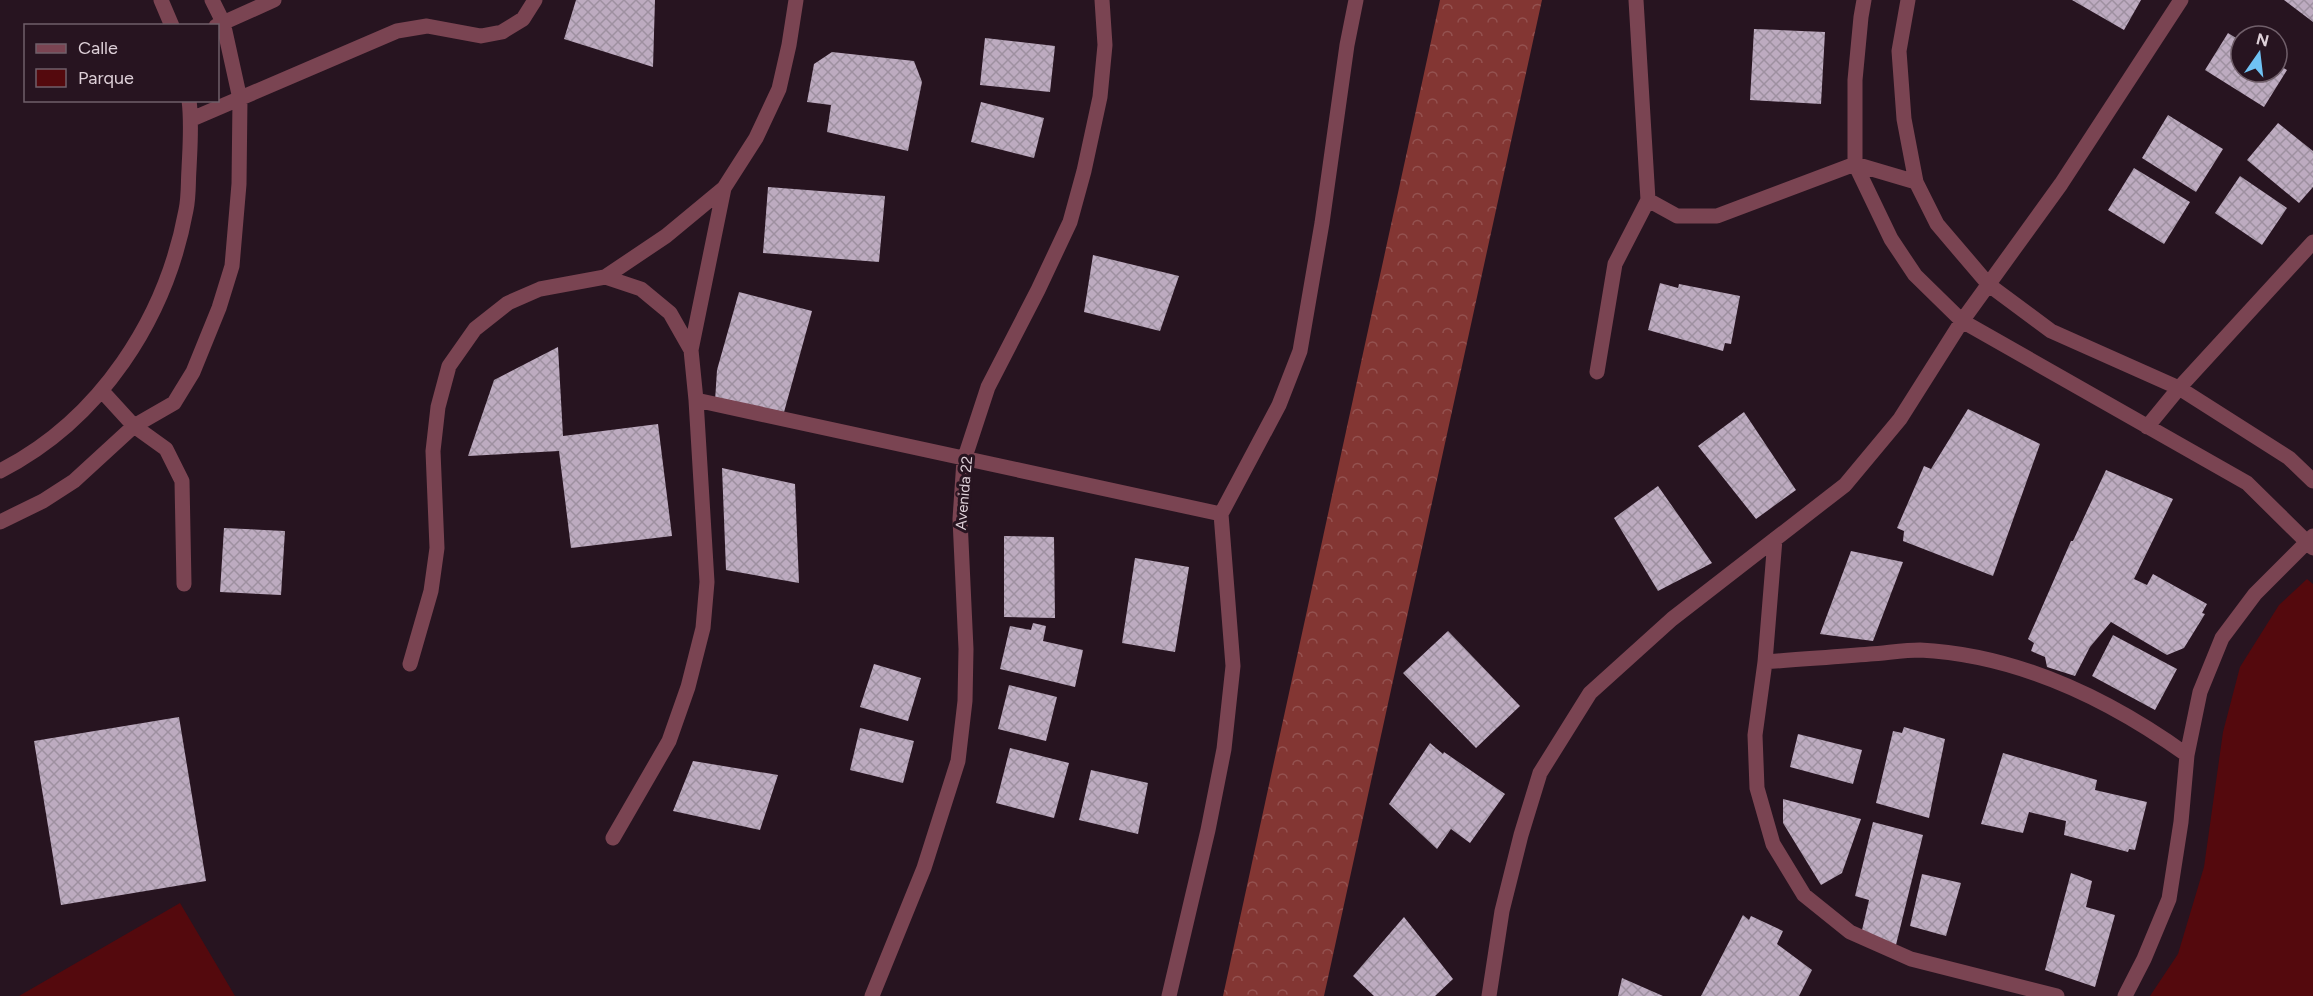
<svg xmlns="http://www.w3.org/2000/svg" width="2313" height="996" font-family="Figtree,sans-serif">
  <defs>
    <pattern id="forest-crowns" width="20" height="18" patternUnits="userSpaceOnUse" patternTransform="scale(1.5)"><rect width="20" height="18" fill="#833633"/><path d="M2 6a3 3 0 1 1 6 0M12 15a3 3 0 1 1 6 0" fill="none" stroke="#945250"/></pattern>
    <pattern id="building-cross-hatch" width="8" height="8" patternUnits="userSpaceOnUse" patternTransform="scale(1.5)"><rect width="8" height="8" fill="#bdabc0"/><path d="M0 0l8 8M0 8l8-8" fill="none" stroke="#9e90a0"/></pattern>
  </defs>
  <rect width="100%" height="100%" fill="#271420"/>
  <path fill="url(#forest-crowns)" d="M1440,0h102l-218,996h-101z"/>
  <path fill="#54090d" d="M2307,579l6,5v412h-163l28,-42 26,-87 19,-135 17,-65 39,-62z
    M180,903l55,93h-216z"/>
  <path fill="url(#building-cross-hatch)" d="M576,0h79l-2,67 -89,-28z
    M2072,0h69l-17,30z
    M2284,0h29v22z
    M1754,29l71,3 -4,72 -71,-4z
    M2228,33l13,8v31h36v-8l10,6 -23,37 -59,-37z
    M985,38l70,8 -5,46 -70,-7z
    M832,52l82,9 8,21 -14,69 -81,-19 4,-27 -24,-3 7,-38z
    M981,102l63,16 -10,40 -63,-16z
    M2168,115l55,34 -27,43 -54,-34z
    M2278,123l35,28v36l-14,16 -52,-43z
    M2134,168l56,34 -26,42 -56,-34z
    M2240,176l47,32 -25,37 -47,-32z
    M768,187l117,9 -6,66 -116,-9z
    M1093,255l86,21 -19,55 -76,-19z
    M1660,283l18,5 1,-4 61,12 -9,48 -6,-1 -2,8 -75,-21z
    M739,292l73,19 -31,112 -66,-22 2,-31z
    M558,347l5,89 95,-12 14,112 -101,12 -12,-97 -91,5 26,-76z
    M1968,409l72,35 -47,132 -90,-35 1,-10 -7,-3 27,-62 7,3z
    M1744,412l52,78 -40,29 -58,-73z
    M722,468l73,16 4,99 -73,-13z
    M2106,470l67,29 -39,80 13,6 6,-11 54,30 -5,9 3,1 -21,34 -17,7 -56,-33 -21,25 -15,29 -28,-9 -2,-10 -14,-6 3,-8 -6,-4 43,-98h2z
    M1658,486l54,77 -54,28 -44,-73z
    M224,528l61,3 -4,64 -61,-3z
    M1004,536l50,1 1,81 -51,-1z
    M1851,551l52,11 -30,79 -53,-7z
    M1135,558l54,9 -14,85 -53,-9z
    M1033,623l13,3 -3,15 40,9 -8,37 -75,-18 10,-43 21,4z
    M1448,631l72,75 -44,42 -73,-75z
    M2113,635l64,34 -22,41 -63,-34z
    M874,664l47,14 -13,43 -48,-14z
    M1009,685l48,12 -11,44 -48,-12z
    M179,717l27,164 -145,24 -27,-164z
    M1904,727l41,12 -16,79 -53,-15 17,-72 9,2z
    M860,728l54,13 -11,42 -53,-13z
    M1798,734l64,16 -9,34 -63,-17z
    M1430,743l13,11 1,-2 61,42 -35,49 -19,-14 -14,20 -48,-45z
    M1010,748l59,15 -15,55 -58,-15z
    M2003,753l94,27 -2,10 52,12 -12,48 -6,-1 -1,3 -64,-17 2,-14 -37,-9 -6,21 -42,-9z
    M693,761l85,14 -18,55 -87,-19z
    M1091,770l57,13 -10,51 -59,-14z
    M1783,799l78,20 -19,54 -21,12 -38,-62z
    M1873,822l50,13 -29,118 -35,-10 10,-43 -14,-4z
    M2071,873l21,8 -6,26 29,8 -20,72 -50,-17z
    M1922,874l39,9 -15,53 -36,-10z
    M1743,915l6,5 2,-4 32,15 -6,13 35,26 -13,26h-98z
    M1404,917l49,62 -18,17h-61l-21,-20z
    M1622,978l41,18h-45z"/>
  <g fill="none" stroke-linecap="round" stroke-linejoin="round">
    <path stroke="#7a4452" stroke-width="15" d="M161,0l11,26
      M1864,0l-3,17 -6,63v84l36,75 24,36 47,46 285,162 66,65
      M1908,0l-9,51 5,68 12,63 21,42 52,61 62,46 128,57 110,70 24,23
      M216,26l58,-26
      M192,119l205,-88 30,-5 54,10 21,-4 21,-13 12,-19
      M1648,200l29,16h40l138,-52 61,18
      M605,277l61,-41 58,-48 32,-50 23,-49 10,-44 7,-45
      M1597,372l18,-108 33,-64 -12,-200
      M102,391l32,35 32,23 16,32 2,103
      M696,400l525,114
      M2147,427l32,-39 134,-146
      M0,471c100,-51 166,-152 186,-261 3,-14 2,-28 3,-41 1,-23 3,-46 0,-69
      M0,522l43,-21 31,-20 60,-55 40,-23 19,-31 26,-64 13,-42 7,-82 1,-85 -17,-77 -11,-22
      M1775,539l-10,123 -10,73 2,53 16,56 31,51 46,37 61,27 146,37
      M1765,662c35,-3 70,-5 105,-8 16,-1 34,-4 50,-4 98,5 189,49 267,105
      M410,664l21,-73 6,-43 -4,-97 5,-44 11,-41 26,-37 33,-26 32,-14 65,-12 36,12 29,24 21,37
      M613,838l56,-97 19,-54 15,-59 4,-46 -11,-182 -5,-50 33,-162
      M872,996l52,-128 34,-107 7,-60 1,-52 -6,-130 4,-59 24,-73 50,-97 32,-68 14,-51 16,-74 5,-52 -3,-45
      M1169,996l39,-166 16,-81 9,-83 -12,-152 58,-109 21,-54 22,-128 25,-178 9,-45
      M1489,996l13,-85 19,-76 19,-62 50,-80 82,-74 173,-134 55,-66 62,-98 99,-137 120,-184
      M2125,996l19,-37 25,-60 12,-77 6,-67 13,-63 22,-54 33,-44 58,-58"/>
  </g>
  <g text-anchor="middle" stroke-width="6" stroke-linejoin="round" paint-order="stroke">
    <g font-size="15" fill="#ded0d8" stroke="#271420">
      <text transform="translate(964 493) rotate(-85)" y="5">Avenida 22</text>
    </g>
  </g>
  <rect x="24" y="24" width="195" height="78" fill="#271420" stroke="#705f6a" stroke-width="1.5"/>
  <rect x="36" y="44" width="30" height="9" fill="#7a4452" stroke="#705f6a" stroke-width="1.5"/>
  <text x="78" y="54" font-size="18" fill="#ded0d8">Calle</text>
  <rect x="36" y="69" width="30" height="18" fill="#54090d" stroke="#705f6a" stroke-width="1.5"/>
  <text x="78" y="84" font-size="18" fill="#ded0d8">Parque</text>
  <g transform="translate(2259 54) rotate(14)"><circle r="28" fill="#271420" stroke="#705f6a" stroke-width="1.5"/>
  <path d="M0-4.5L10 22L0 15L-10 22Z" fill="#6fc2f4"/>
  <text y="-9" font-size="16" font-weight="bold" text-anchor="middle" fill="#ded0d8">N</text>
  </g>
</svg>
